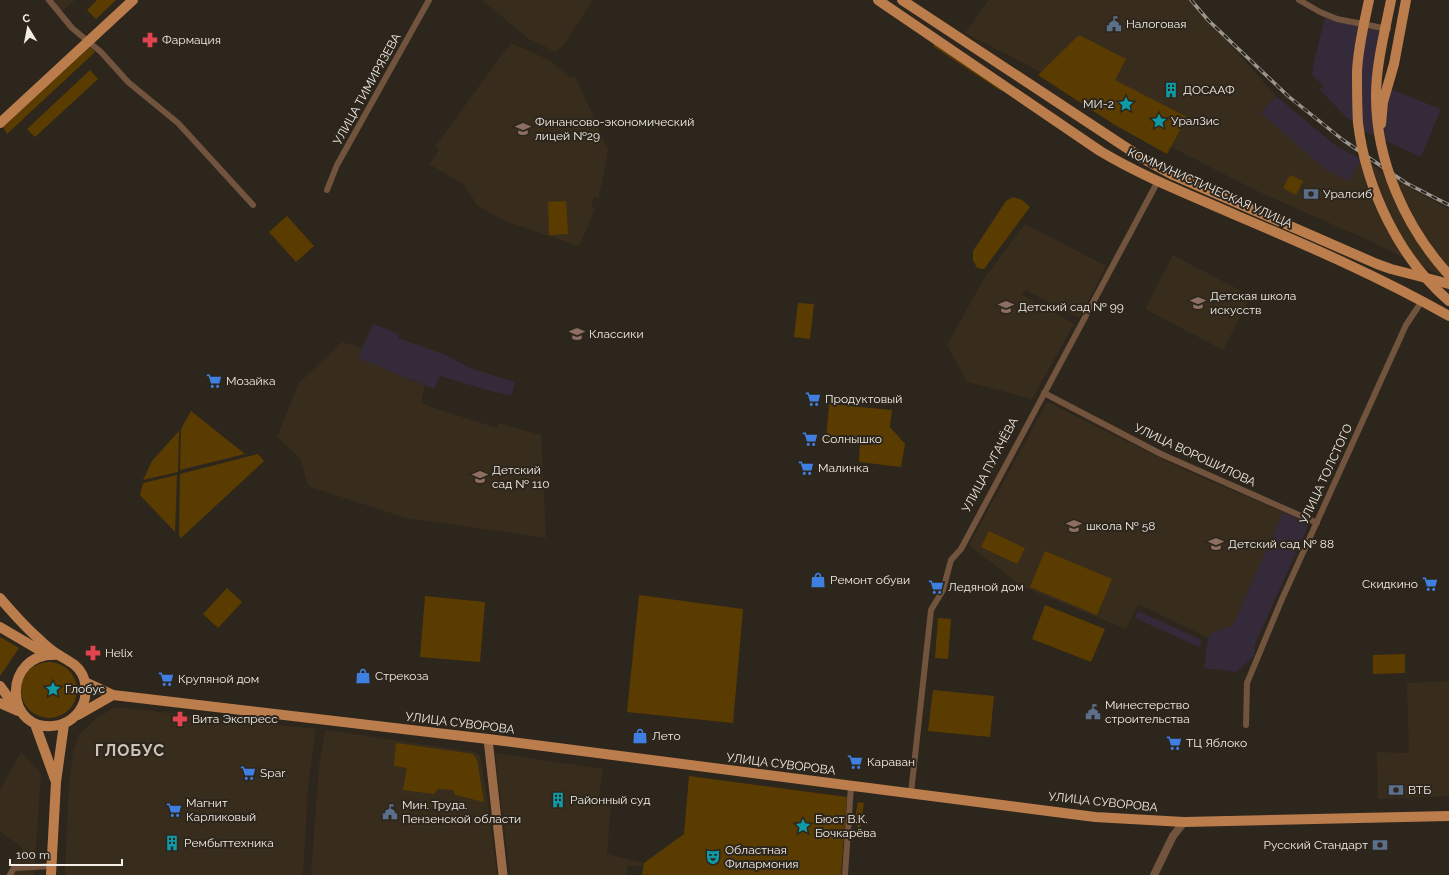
<svg xmlns="http://www.w3.org/2000/svg" width="1449" height="875" font-family="Raleway,sans-serif">
  <rect width="100%" height="100%" fill="#2d261c"/>
  <path fill="#382d1d" d="M44,0h31l-18,15z
    M482,0h111l-28,43 -9,9 -27,-13z
    M989,0h202l85,96 -15,17 89,68 11,-22 49,29 39,21v70l-79,-38 -115,-51 -117,-60 -72,-45 -101,-52z
    M511,43l40,18 18,16 7,1 32,72 -9,47h-5l-3,6 4,7 -16,36 -74,-25 -27,-15 -14,-21 -35,-21 10,-14 -4,-4z
    M1025,224l81,42 -27,52 -53,-28 -4,5 52,29 -42,75 -65,-17 -20,-37 36,-65z
    M1173,255l78,41 -28,54 -78,-41z
    M342,342l20,6 -3,10 66,28 -4,16 13,6 63,20 1,-5 43,12 5,103 -140,-20 -98,-32 -8,-28 -23,-21 22,-54z
    M1047,402l144,71 92,39 -50,114 -20,6 -5,6 -70,-34 -12,25 -105,-43 -52,-41z
    M1449,681v115l-71,3 -1,-47 32,1 -2,-70z
    M115,707l201,22 -8,57 -5,89h-238l4,-90 4,-33 6,-18 18,-16z
    M325,730l150,22 5,4 8,46 9,73h-186l8,-109z
    M21,752l20,21 -7,102h-29l18,-27 -23,-16v-42z
    M495,753l108,16 -5,34 13,2 -4,49 36,9v3h-16v9h-117z"/>
  <path fill="#342a39" d="M1325,18l58,14 -6,48 13,9 51,20 -20,48 -64,-29 -3,-6 -7,-4 -28,-29 5,-3 -12,-11 1,-9z
    M1276,96l59,49 26,14 -11,22 -25,-12 -64,-56z
    M373,324l26,10 -1,4 48,17 24,13 45,14 -3,13 -18,-3 -54,-16 -6,13 -76,-31z
    M1283,512l26,12 -54,120 -1,12 -17,16 -33,-4 4,-30 5,-6 20,-6z
    M1138,611l64,29 -3,7 -64,-29z"/>
  <path fill="#5b3c00" d="M96,0h20l-20,19 -9,-9 9,-9z
    M1079,35l47,24 -11,21 72,37 -20,37 -52,-29 -77,-50z
    M937,37l68,47 -4,7 -68,-45z
    M90,47l5,5 -88,82 -4,-7z
    M90,70l8,9 -63,58 -8,-8z
    M1290,175l13,6 -7,14 -13,-7z
    M1013,197l9,3 8,7 -46,62 -7,-1 -4,-8v-9l33,-50z
    M566,201l2,33 -19,1 -1,-33z
    M287,216l27,30 -18,16 -27,-30z
    M798,303l16,1 -4,35 -16,-2z
    M829,404l63,6 -2,17 15,17 -4,23 -42,-5 1,-18 -34,-4z
    M191,411l54,43 -65,16 1,-41z
    M179,431l-1,41 -35,8 9,-19z
    M258,454l6,7 -83,77 -2,-3 1,-61z
    M177,475l-2,57 -35,-37 3,-12z
    M989,531l36,17 -8,16 -36,-17z
    M1045,551l67,28 -15,36 -67,-28z
    M227,588l15,14 -24,26 -15,-14z
    M639,595l104,14 -10,114 -106,-11z
    M425,596l60,6 -5,60 -60,-5z
    M1045,605l60,24 -14,33 -59,-23z
    M938,618l13,1 -3,40 -13,-1z
    M0,637l19,11 -19,28z
    M1405,654v19l-32,1v-19z
    M21 690a28 28 0 1 1 56 0a28 28 0 1 1-56 0Z
    M933,690l61,6 -4,41 -62,-6z
    M396,743l77,11 4,6 7,42 -29,-7 -2,-5 -15,-1 -4,5 -31,-4 4,-22 -13,-2z
    M689,776l158,21 -6,78h-199l2,-12 40,-29z
    M858,802l6,1 -4,26 -6,-7z"/>
  <g fill="none" stroke-linecap="round" stroke-linejoin="round">
    <path stroke="#72533d" stroke-width="6" d="M49,0l23,28 29,24 27,30 50,41 75,82
      M1299,0l21,12 17,7 51,10
      M327,190l10,-25 92,-165
      M1044,393l117,61 156,69
      M1246,725l1,-42 35,-84 124,-274 16,-24
      M911,793l20,-183 12,-20 8,-30 10,-11 197,-368
      M10,875l4,-7 38,-2
      M845,875l6,-89"/>
    <path stroke="#72533d" stroke-width="8" d="M1154,875l19,-39 11,-14"/>
    <path stroke="#9b6b47" stroke-width="9" d="M488,739l15,136"/>
    <path stroke="#bc7d4d" stroke-width="10" d="M878,0l222,151c45,27 93,45 140,66 71,30 142,61 209,99
      M902,0l240,158 31,17 204,89 14,5 58,15
      M0,123l133,-123
      M1381,124l2,-22 11,-38 12,-64
      M0,598c12,14 24,28 38,40 6,6 14,13 21,17 9,6 18,9 23,19 4,7 4,16 3,24 -3,13 -13,24 -26,27 -56,12 -59,-75 0,-70
      M0,627l46,27
      M85,682l28,13 375,44 607,78 89,5 265,-6
      M0,686l13,18
      M0,703l18,8
      M78,715l35,-20
      M35,724l21,58
      M51,875l5,-93 8,-58"/>
    <g stroke="#9c968f" stroke-width="3.5">
      <path id="rail" d="M1191,0l17,20 80,76 55,44 63,43 43,22"/>
    </g>
    <use href="#rail" stroke="#2d261c" stroke-width="2" stroke-dasharray="6" stroke-linecap="butt"/>
    <path stroke="#bc7d4d" stroke-width="10" d="M1369,0c-5,24 -11,47 -12,72 0,17 0,35 1,51 8,66 41,135 91,178
      M1391,0c-6,31 -15,64 -15,96 0,65 29,131 73,179"/>
  </g>
  <defs>
    <g id="civic-bare" transform="scale(1.2)"><path d="M-.6-6.5H3V-4.5H.6V-3L4-1V1h2V6H-6V1h2V-1L-.6-3ZM-1.2 2.5V6h2.4V2.5Z" fill="#5c6f8a" stroke="#2d261c" stroke-width="2.5" paint-order="stroke"/></g>
    <g id="pharmacy-bare" transform="scale(1.2)"><path d="M-2-6h4v4h4v4h-4v4h-4v-4h-4v-4h4Z" fill="#e0444e" stroke="#2d261c" stroke-width="2.5" paint-order="stroke"/></g>
    <g id="building-bare" transform="scale(1.2)"><path d="M-4-6H4V6H1V3H-1V6H-4ZM-2.5-4.3h1.7v1.8h-1.7ZM.8-4.3h1.7v1.8H.8ZM-2.5-1h1.7V.8h-1.7ZM.8-1h1.7V.8H.8Z" fill="#0f9aa8" stroke="#2d261c" stroke-width="2.5" paint-order="stroke"/></g>
    <g id="sight-bare" transform="scale(1.2)"><path d="M0-6L1.8-2.2L6-1.7L2.9 1.2L3.7 5.4L0 3.3L-3.7 5.4L-2.9 1.2L-6-1.7L-1.8-2.2Z" fill="#0f9aa8" stroke="#2d261c" stroke-width="2.5" paint-order="stroke"/></g>
    <g id="school-bare" transform="scale(1.2)"><path d="M0-5L7-2L0 1L-7-2ZM-4 1L0 2.5L4 1V4Q0 6-4 4Z" fill="#8d6e63" stroke="#2d261c" stroke-width="2.5" paint-order="stroke"/></g>
    <g id="bank-bare" transform="scale(1.2)"><path d="M-6-4H6V4H-6ZM0-2.3a2.3 2.3 0 1 0 0 4.6a2.3 2.3 0 1 0 0-4.6Z" fill="#5c6f8a" stroke="#2d261c" stroke-width="2.5" paint-order="stroke"/></g>
    <g id="supermarket-bare" transform="scale(1.2)"><path d="M-6-5.5h2.5l.6 2H6L4.5 2H-2.5L-4.4-4H-6ZM-1.5 3.2a1.3 1.3 0 1 0 .1 0ZM3 3.2a1.3 1.3 0 1 0 .1 0Z" fill="#3f7fe0" stroke="#2d261c" stroke-width="2.5" paint-order="stroke"/></g>
    <g id="shop-bare" transform="scale(1.2)"><path d="M-5-2.5h2.3a2.7 3.5 0 0 1 5.4 0H5L5.5 6h-11ZM-1.5-2.5h3a1.5 2.3 0 0 0-3 0Z" fill="#3f7fe0" stroke="#2d261c" stroke-width="2.5" paint-order="stroke"/></g>
    <g id="theatre-bare" transform="scale(1.2)"><path d="M-5-5.5Q0-4 5-5.5V0Q5 5 0 6Q-5 5-5 0ZM-3.3-2.5H-1v1.5H-3.3ZM1-2.5H3.3v1.5H1ZM-2.8 1Q0 5.5 2.8 1Z" fill="#0f9aa8" stroke="#2d261c" stroke-width="2.5" paint-order="stroke"/></g>
  </defs>
  <g fill-rule="evenodd">
    <use href="#civic-bare" x="1114" y="24"/>
    <use href="#pharmacy-bare" x="150" y="40"/>
    <use href="#building-bare" x="1171" y="90"/>
    <use href="#sight-bare" x="1126" y="104"/>
    <use href="#sight-bare" x="1159" y="121"/>
    <use href="#school-bare" x="523" y="129"/>
    <use href="#bank-bare" x="1311" y="194"/>
    <use href="#school-bare" x="1198" y="303"/>
    <use href="#school-bare" x="1006" y="307"/>
    <use href="#school-bare" x="577" y="334"/>
    <use href="#supermarket-bare" x="214" y="381"/>
    <use href="#supermarket-bare" x="813" y="399"/>
    <use href="#supermarket-bare" x="810" y="439"/>
    <use href="#supermarket-bare" x="806" y="468"/>
    <use href="#school-bare" x="480" y="477"/>
    <use href="#school-bare" x="1074" y="526"/>
    <use href="#school-bare" x="1216" y="544"/>
    <use href="#shop-bare" x="818" y="580"/>
    <use href="#supermarket-bare" x="1430" y="584"/>
    <use href="#supermarket-bare" x="936" y="587"/>
    <use href="#pharmacy-bare" x="93" y="653"/>
    <use href="#shop-bare" x="363" y="676"/>
    <use href="#supermarket-bare" x="166" y="679"/>
    <use href="#sight-bare" x="53" y="689"/>
    <use href="#civic-bare" x="1093" y="712"/>
    <use href="#pharmacy-bare" x="180" y="719"/>
    <use href="#shop-bare" x="640" y="736"/>
    <use href="#supermarket-bare" x="1174" y="743"/>
    <use href="#supermarket-bare" x="855" y="762"/>
    <use href="#supermarket-bare" x="248" y="773"/>
    <use href="#bank-bare" x="1396" y="790"/>
    <use href="#building-bare" x="558" y="800"/>
    <use href="#supermarket-bare" x="174" y="810"/>
    <use href="#civic-bare" x="390" y="812"/>
    <use href="#sight-bare" x="803" y="826"/>
    <use href="#building-bare" x="172" y="843"/>
    <use href="#bank-bare" x="1380" y="845"/>
    <use href="#theatre-bare" x="713" y="857"/>
  </g>
  <g text-anchor="middle" stroke-width="4" stroke-linejoin="round" paint-order="stroke">
    <g font-size="12" fill="#f2ede7" stroke="#2d261c" text-anchor="start">
      <text x="1126" y="28">Налоговая</text>
      <text x="162" y="44">Фармация</text>
      <text x="1183" y="94">ДОСААФ</text>
      <text x="1114" y="108" text-anchor="end">МИ-2</text>
      <text x="1171" y="125">УралЗис</text>
      <text x="535" y="126">Финансово-экономический<tspan x="535" dy="14">лицей №29</tspan></text>
      <text x="1323" y="198">Уралсиб</text>
      <text x="1210" y="300">Детская школа<tspan x="1210" dy="14">искусств</tspan></text>
      <text x="1018" y="311">Детский сад № 99</text>
      <text x="589" y="338">Классики</text>
      <text x="226" y="385">Мозайка</text>
      <text x="825" y="403">Продуктовый</text>
      <text x="822" y="443">Солнышко</text>
      <text x="818" y="472">Малинка</text>
      <text x="492" y="474">Детский<tspan x="492" dy="14">сад № 110</tspan></text>
      <text x="1086" y="530">школа № 58</text>
      <text x="1228" y="548">Детский сад № 88</text>
      <text x="830" y="584">Ремонт обуви</text>
      <text x="1418" y="588" text-anchor="end">Скидкино</text>
      <text x="948" y="591">Ледяной дом</text>
      <text x="105" y="657">Helix</text>
      <text x="375" y="680">Стрекоза</text>
      <text x="178" y="683">Крупяной дом</text>
      <text x="65" y="693">Глобус</text>
      <text x="1105" y="709">Минестерство<tspan x="1105" dy="14">строительства</tspan></text>
      <text x="192" y="723">Вита Экспресс</text>
      <text x="652" y="740">Лето</text>
      <text x="1186" y="747">ТЦ Яблоко</text>
      <text x="867" y="766">Караван</text>
      <text x="260" y="777">Spar</text>
      <text x="1408" y="794">ВТБ</text>
      <text x="570" y="804">Районный суд</text>
      <text x="186" y="807">Магнит<tspan x="186" dy="14">Карликовый</tspan></text>
      <text x="402" y="809">Мин. Труда.<tspan x="402" dy="14">Пензенской области</tspan></text>
      <text x="815" y="823">Бюст В.К.<tspan x="815" dy="14">Бочкарёва</tspan></text>
      <text x="184" y="847">Рембыттехника</text>
      <text x="1368" y="849" text-anchor="end">Русский Стандарт</text>
      <text x="725" y="854">Областная<tspan x="725" dy="14">Филармония</tspan></text>
    </g>
    <g font-size="12" fill="#f2ede7" stroke="#2d261c">
      <text transform="translate(367 89) rotate(-61)" y="4">УЛИЦА ТИМИРЯЗЕВА</text>
      <text transform="translate(1210 188) rotate(24)" y="4">КОММУНИСТИЧЕСКАЯ УЛИЦА</text>
      <text transform="translate(1195 455) rotate(25)" y="4">УЛИЦА ВОРОШИЛОВА</text>
      <text transform="translate(990 465) rotate(-62)" y="4">УЛИЦА ПУГАЧЁВА</text>
      <text transform="translate(1326 474) rotate(-65)" y="4">УЛИЦА ТОЛСТОГО</text>
      <text transform="translate(460 723) rotate(7)" y="4">УЛИЦА СУВОРОВА</text>
      <text transform="translate(781 764) rotate(7)" y="4">УЛИЦА СУВОРОВА</text>
      <text transform="translate(1103 802) rotate(6)" y="4">УЛИЦА СУВОРОВА</text>
    </g>
    <g font-size="16" font-weight="bold" letter-spacing="1" fill="#cec5b8" stroke="#2d261c">
      <text x="130" y="756">ГЛОБУС</text>
    </g>
  </g>
  <g transform="translate(28 28) rotate(350)" stroke="#2d261c" stroke-width="3" paint-order="stroke">
  <path d="M0-3L7 15L0 10L-7 15Z" fill="#f2ede7"/>
  <text y="-6" font-size="11" font-weight="bold" text-anchor="middle" fill="#f2ede7">С</text>
  </g>
  <path d="M10 859v6h112v-6" fill="none" stroke="#f2ede7" stroke-width="2"/>
  <text x="16" y="859" font-size="12" fill="#f2ede7" stroke="#2d261c" stroke-width="3" paint-order="stroke">100 m</text>
</svg>
